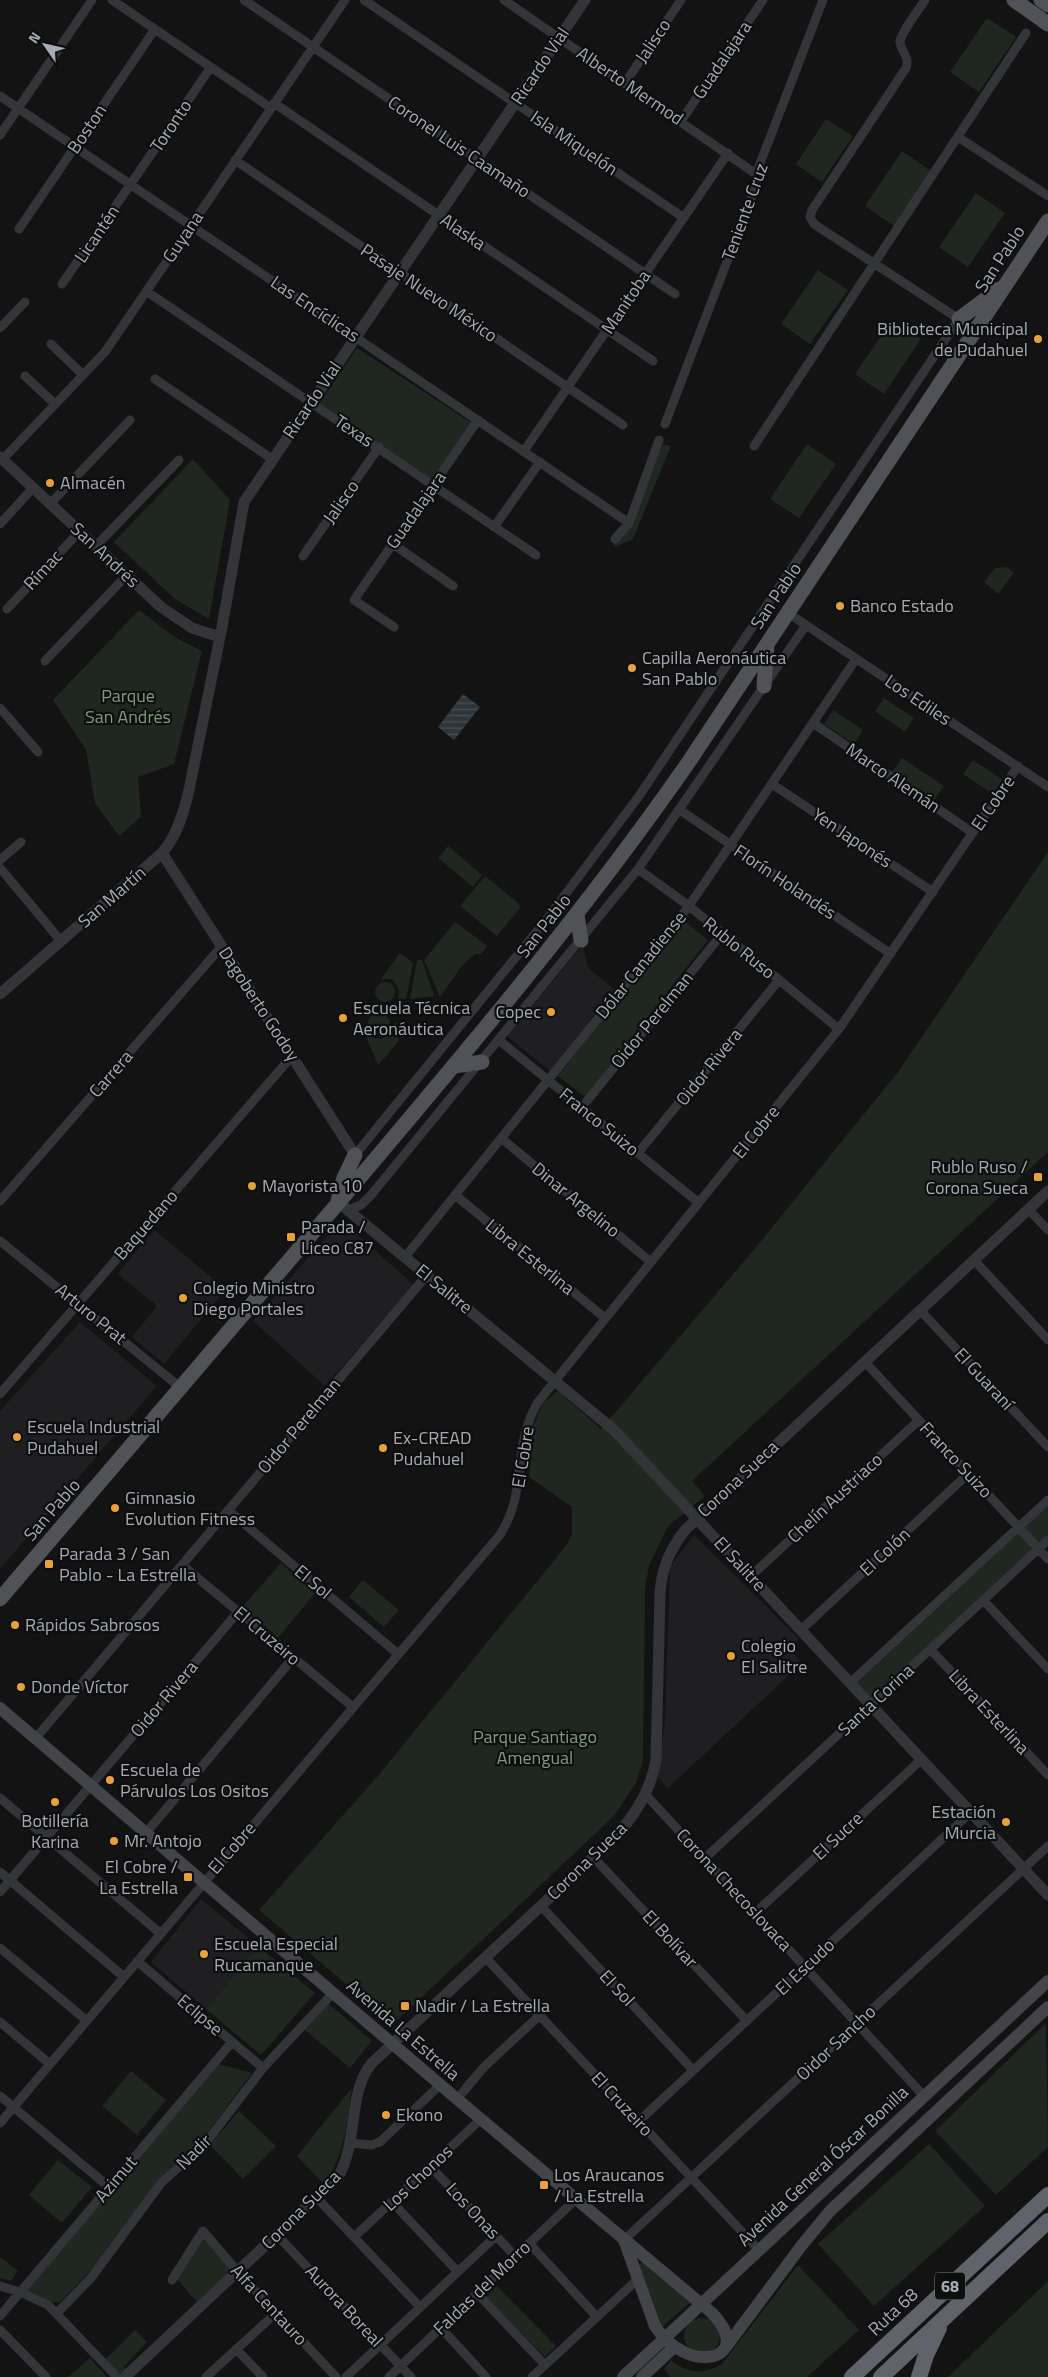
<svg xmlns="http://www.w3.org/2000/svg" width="1048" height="2377" font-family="'Titillium Web',sans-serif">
  <defs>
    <pattern id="water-rules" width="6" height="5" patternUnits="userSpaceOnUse" patternTransform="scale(1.25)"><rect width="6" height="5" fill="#2d363c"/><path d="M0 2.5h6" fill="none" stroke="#485056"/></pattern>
  </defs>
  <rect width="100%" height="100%" fill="#131314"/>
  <path fill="#1f1f21" d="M583,945l5,23 26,21 -63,83 -44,-36z
    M341,1220l73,65 -89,101 -72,-65z
    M154,1230l72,59 -62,75 -32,-27 25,-31 -39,-32z
    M80,1322l77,64 -157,183v-158z
    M694,1535l105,104 -10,9 13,15 -134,125 -10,-11 7,-57 5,-153z
    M201,1899l57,47 -52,63 -55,-47z"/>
  <path fill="#1f2720" d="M987,18l29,19 -37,55 -29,-20z
    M826,119l27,17 -31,46 -26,-18z
    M902,151l29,20 -37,55 -29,-20z
    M976,193l29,20 -37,54 -29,-20z
    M818,270l30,20 -38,54 -29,-20z
    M892,320l29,19 -37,55 -29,-20z
    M357,348l115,75 -40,56 -113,-75z
    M662,444l9,2 -38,93 -18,8 -4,-8 18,-15z
    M807,444l29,20 -37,54 -29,-19z
    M193,459l37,41 -21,119 -34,-20 -61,-57z
    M1007,567l7,6 -16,21 -14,-12 11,-14z
    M139,610l37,28 26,13 -28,113 -36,13 3,40 -22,19 -24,-33 -9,-53 -33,-50z
    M884,698l30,20 -9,14 -30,-21z
    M833,710l30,20 -9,14 -30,-20z
    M902,758l42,28 -10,14 -42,-28z
    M973,760l30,20 -10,14 -30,-20z
    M448,846l34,29 -9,12 -35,-29z
    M1048,852v300l-356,329 13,15 -37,30 -19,40 -4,23 -2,171 -7,23 -22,33 -221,208 -134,-114 117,-132 190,-232 6,-12v-27l-43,-30 4,-50 10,-24 15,-12 43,38 151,-177 146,-180z
    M485,876l33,27 2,5 -23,28 -37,-30z
    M682,919l26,21 -123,157 -27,-21z
    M455,922l33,24 -7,8h-6l-14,13 -21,30 -16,-37z
    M400,953l13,10 -7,36 -8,1c2,-8 0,-15 -6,-21h-11z
    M417,960h5l12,36 -24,3z
    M375 992a10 10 0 1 1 20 0a10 10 0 1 1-20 0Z
    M368 1024a11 11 0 1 1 22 0a11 11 0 1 1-22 0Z
    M395,1022l5,3 -2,17 -20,23 -14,-33 2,-1 5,6 11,2 11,-8z
    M1048,1506v28l-178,165 -14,-15z
    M281,1563l34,30 -37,45 -35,-32z
    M363,1580l36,30 -15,17 -35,-30z
    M258,1946l57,47 -54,62 -55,-46z
    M328,2003l44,38 -22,27 -45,-38z
    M1046,2023l2,124 -52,48 -61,-64z
    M219,2064l33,9 -50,67 -45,41 -65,88 -32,33 -9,1 -26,-10z
    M131,2071l35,29 -29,35 -35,-29z
    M352,2088c-5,31 -7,72 -29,95l-26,-27z
    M239,2111l37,35 -33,33 -33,-34z
    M929,2144l56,62 -111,100 -56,-62z
    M58,2160l34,27 -30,36 -33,-28z
    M203,2236l29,34 -34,33 -23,-26z
    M0,2257l18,14 -7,10 -11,-3z
    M643,2261l49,40 -30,26 -23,-62z
    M798,2265l61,65 -52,47h-136l-7,-8 7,-9c16,14 34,15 51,4z
    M1048,2281v96h-100z
    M497,2286l59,60 -11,11 -59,-60z
    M684 2336a18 18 0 1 1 36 0a18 18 0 1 1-36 0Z
    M135,2330l12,12 -24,25 4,4 -5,6 -16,-18z
    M90,2358l17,19h-39z"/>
  <path fill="url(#water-rules)" d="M463,694l17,13 -26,33 -16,-13z"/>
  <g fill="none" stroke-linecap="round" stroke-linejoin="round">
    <path stroke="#343539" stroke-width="9" d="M112,0l159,108
      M244,0l431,294
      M364,0l320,218
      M504,0l252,174
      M625,83l56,-83
      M0,96l629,427
      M274,103l379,258
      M681,121l82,-121
      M0,135l92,-135
      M958,137l90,59
      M235,160l388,265
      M19,229l136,-200
      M62,284l149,-217
      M146,291l390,264
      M0,328l25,-26
      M51,344l32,31
      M25,376l30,28
      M155,379l117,80
      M665,424l92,-241 -1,-9 67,-174
      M754,446l272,-413
      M524,451l204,-298
      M3,459l102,-107 240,-352
      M50,504l80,-84
      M0,524l33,-36
      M494,527l46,-65
      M615,539l14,-16 30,-83
      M393,544l60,42
      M95,547l84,-87
      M303,556l76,-109
      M7,609l72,-77
      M788,613l260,174
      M394,627l-40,-27 124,-180
      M45,661l81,-85
      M0,708l38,44
      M813,723l160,110
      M772,784l161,108
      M680,810l211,144
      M0,860l21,-18
      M0,868l61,73
      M638,869l51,37 150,123
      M500,1041l199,162
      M582,1107l140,-173
      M501,1138l150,124
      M638,1153l141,-173
      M355,1155l195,-240 89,-119 320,-477 -145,-95 -4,-7 2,-7 94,-142c4,-12 -5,-16 -6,-26 0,-8 20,-34 25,-42
      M455,1195l150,123
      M0,1201l222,-255
      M1028,1209l20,21
      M348,1210l13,-5 11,-11 266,-325 168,-244
      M0,1241l181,147
      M405,1257l284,-351 167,-247
      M974,1260l74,80
      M920,1310l128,137
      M865,1362l183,197
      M0,1394l292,-338
      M228,1510l170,144
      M182,1565l171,142
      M751,1576l168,-156
      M983,1600l65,69
      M801,1630l168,-157
      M930,1649l118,126
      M850,1683l198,-183
      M35,1739l392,-464
      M645,1794l279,302
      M0,1798l160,135
      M146,1833l147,-175
      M593,1857l154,164
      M704,1859l344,-319
      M0,1872l124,105
      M0,1892l238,-280
      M541,1906l152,164
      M755,1913l167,-154
      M0,1948l86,72
      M485,1957l274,293
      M137,1961l126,107
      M0,2022l50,42
      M0,2096l109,91
      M457,2099l27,-32 56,-52
      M639,2121l332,-309
      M0,2123l499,-587c30,-44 12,-89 39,-134l301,-373 179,-263
      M351,2143l20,2 9,-3 60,-57
      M430,2166l86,91
      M317,2198l103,109
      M392,2202l66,70
      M277,2235l134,142
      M354,2237l127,-118
      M624,2240l424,-394
      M529,2243l68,74
      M172,2280l31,-49 35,41 98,105
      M0,2286l20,6 28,13 69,72
      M477,2293l68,72
      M57,2313l34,-35 70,-95 44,-39 58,-76 70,-75
      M0,2316l232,-274
      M441,2328l45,49
      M0,2330l46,47
      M236,2349l27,28
      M206,2377l70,-64
      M346,2377l150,-141
      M389,2377l187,-178
      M532,2377l106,-98"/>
    <path stroke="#343539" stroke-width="11" d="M0,457l161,150 31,21 28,9
      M162,853l193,302
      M0,994l162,-141c15,-17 22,-41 27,-63l33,-163 22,-125 341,-502
      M338,1202l276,228 434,465
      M125,2377l213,-200c21,-36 9,-84 34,-114l244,-227c20,-22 35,-46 40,-76l4,-167c2,-26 10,-44 26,-64l362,-338"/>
    <path stroke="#424449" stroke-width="12" d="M0,1708l457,391 255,214c45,47 -24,64 -57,13l-31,-86
      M726,2347l76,-102 28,-34 218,-204
      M623,2377l425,-396
      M642,2377l31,-29"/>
    <path stroke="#505258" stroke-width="15" d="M1014,0l34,24
      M1041,0l7,5
      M959,319l40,-30
      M764,686l3,-41
      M577,915l4,25
      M454,1066l28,-4
      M338,1201l6,-23 11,-23
      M0,1599c113,-132 226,-264 339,-397 121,-143 242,-285 349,-439l360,-542"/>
    <path stroke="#60636a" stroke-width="16" d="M852,2377l196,-182
      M881,2377l167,-156
      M919,2377l7,-22 13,-27"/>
  </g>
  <g fill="#e7a138" stroke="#0e0e0f" stroke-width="2">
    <circle cx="1038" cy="339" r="5"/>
    <circle cx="50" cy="483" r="5"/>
    <circle cx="840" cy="606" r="5"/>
    <circle cx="632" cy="668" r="5"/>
    <circle cx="551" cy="1012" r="5"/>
    <circle cx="343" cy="1018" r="5"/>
    <rect x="1033" y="1172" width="10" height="10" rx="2.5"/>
    <circle cx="252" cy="1186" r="5"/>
    <rect x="286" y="1232" width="10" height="10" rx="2.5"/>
    <circle cx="183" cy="1298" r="5"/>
    <circle cx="17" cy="1437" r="5"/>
    <circle cx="383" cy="1448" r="5"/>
    <circle cx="115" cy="1508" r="5"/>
    <rect x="44" y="1559" width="10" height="10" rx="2.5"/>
    <circle cx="15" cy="1625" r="5"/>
    <circle cx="731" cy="1656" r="5"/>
    <circle cx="21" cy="1687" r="5"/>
    <circle cx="110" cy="1780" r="5"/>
    <circle cx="55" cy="1802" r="5"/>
    <circle cx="1006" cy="1822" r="5"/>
    <circle cx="114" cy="1841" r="5"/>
    <rect x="183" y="1872" width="10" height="10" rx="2.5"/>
    <circle cx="204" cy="1954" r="5"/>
    <rect x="400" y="2001" width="10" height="10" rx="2.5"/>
    <circle cx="386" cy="2115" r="5"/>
    <rect x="539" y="2180" width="10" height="10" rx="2.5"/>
  </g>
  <g text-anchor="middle" stroke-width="4.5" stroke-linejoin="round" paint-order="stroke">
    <rect fill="#0e0e0f" stroke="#787c82" stroke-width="1" x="935" y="2272.5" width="30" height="27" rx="4"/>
    <g font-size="16" font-weight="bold" fill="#a5abb4">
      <text x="950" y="2292">68</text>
    </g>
    <g font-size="18" fill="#a5abb4" stroke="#0e0e0f">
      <text transform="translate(653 41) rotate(-56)" y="6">Jalisco</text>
      <text transform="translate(722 60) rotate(-56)" y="6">Guadalajara</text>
      <text transform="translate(540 66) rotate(-56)" y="6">Ricardo Vial</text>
      <text transform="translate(630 86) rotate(34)" y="6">Alberto Mermod</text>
      <text transform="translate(171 126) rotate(-56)" y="6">Toronto</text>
      <text transform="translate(87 129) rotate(-56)" y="6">Boston</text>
      <text transform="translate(574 143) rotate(34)" y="6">Isla Miquelón</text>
      <text transform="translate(459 147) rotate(34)" y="6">Coronel Luis Caamaño</text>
      <text transform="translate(745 212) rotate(-70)" y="6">Teniente Cruz</text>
      <text transform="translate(463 232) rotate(34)" y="6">Alaska</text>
      <text transform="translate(97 234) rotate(-56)" y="6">Licantén</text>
      <text transform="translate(183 237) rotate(-56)" y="6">Guyana</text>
      <text transform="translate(1000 259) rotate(-57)" y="6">San Pablo</text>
      <text transform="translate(429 293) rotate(34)" y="6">Pasaje Nuevo México</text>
      <text transform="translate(626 302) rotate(-56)" y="6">Manitoba</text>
      <text transform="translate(315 309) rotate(34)" y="6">Las Encíclicas</text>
      <text transform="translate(312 400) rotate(-56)" y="6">Ricardo Vial</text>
      <text transform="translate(354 431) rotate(34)" y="6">Texas</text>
      <text transform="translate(341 502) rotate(-55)" y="6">Jalisco</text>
      <text transform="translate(416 510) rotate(-55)" y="6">Guadalajara</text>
      <text transform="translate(105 555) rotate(43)" y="6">San Andrés</text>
      <text transform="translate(43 570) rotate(-47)" y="6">Rímac</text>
      <text transform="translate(776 596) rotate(-56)" y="6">San Pablo</text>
      <text transform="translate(918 700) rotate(34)" y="6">Los Ediles</text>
      <text transform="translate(893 778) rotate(34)" y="6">Marco Alemán</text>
      <text transform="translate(993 803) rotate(-56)" y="6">El Cobre</text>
      <text transform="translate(852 838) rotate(34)" y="6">Yen Japonés</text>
      <text transform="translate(785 882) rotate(34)" y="6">Florín Holandés</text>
      <text transform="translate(112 897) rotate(-41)" y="6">San Martín</text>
      <text transform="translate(544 926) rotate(-52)" y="6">San Pablo</text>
      <text transform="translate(739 948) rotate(39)" y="6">Rublo Ruso</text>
      <text transform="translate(641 965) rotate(-51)" y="6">Dólar Canadiense</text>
      <text transform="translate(259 1004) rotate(57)" y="6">Dagoberto Godoy</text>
      <text transform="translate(652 1020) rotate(-51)" y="6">Oidor Perelman</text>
      <text transform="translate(709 1067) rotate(-51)" y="6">Oidor Rivera</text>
      <text transform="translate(111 1074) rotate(-49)" y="6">Carrera</text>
      <text transform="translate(599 1122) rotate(39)" y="6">Franco Suizo</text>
      <text transform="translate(756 1132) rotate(-51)" y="6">El Cobre</text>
      <text transform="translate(576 1200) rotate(39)" y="6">Dinar Argelino</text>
      <text transform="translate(146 1225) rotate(-49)" y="6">Baquedano</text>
      <text transform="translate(530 1257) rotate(39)" y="6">Libra Esterlina</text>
      <text transform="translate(444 1289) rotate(39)" y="6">El Salitre</text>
      <text transform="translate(91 1314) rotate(39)" y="6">Arturo Prat</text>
      <text transform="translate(984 1379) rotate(47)" y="6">El Guaraní</text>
      <text transform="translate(299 1426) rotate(-50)" y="6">Oidor Perelman</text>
      <text transform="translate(523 1457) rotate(-81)" y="6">El Cobre</text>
      <text transform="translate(956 1460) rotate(47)" y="6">Franco Suizo</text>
      <text transform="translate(738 1479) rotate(-43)" y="6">Corona Sueca</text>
      <text transform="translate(835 1498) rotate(-43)" y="6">Chelín Austriaco</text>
      <text transform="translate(52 1510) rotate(-49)" y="6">San Pablo</text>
      <text transform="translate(885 1552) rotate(-43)" y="6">El Colón</text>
      <text transform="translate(740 1564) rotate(47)" y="6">El Salitre</text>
      <text transform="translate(313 1582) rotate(40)" y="6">El Sol</text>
      <text transform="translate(267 1636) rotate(40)" y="6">El Cruzeiro</text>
      <text transform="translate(164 1699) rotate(-50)" y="6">Oidor Rivera</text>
      <text transform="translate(876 1700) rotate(-43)" y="6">Santa Corina</text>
      <text transform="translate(989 1712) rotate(47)" y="6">Libra Esterlina</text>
      <text transform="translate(838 1836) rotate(-43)" y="6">El Sucre</text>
      <text transform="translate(232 1848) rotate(-49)" y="6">El Cobre</text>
      <text transform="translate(587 1861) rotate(-44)" y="6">Corona Sueca</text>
      <text transform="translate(734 1890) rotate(47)" y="6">Corona Checoslovaca</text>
      <text transform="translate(670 1939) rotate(47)" y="6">El Bolívar</text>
      <text transform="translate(805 1967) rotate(-43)" y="6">El Escudo</text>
      <text transform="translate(617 1988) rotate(47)" y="6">El Sol</text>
      <text transform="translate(200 2015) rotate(40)" y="6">Eclipse</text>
      <text transform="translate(403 2030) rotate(41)" y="6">Avenida La Estrella</text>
      <text transform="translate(836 2043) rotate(-43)" y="6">Oidor Sancho</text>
      <text transform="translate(622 2104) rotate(47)" y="6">El Cruzeiro</text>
      <text transform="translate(194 2152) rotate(-45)" y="6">Nadir</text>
      <text transform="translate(823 2166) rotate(-43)" y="6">Avenida General Óscar Bonilla</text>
      <text transform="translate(418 2178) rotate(-43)" y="6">Los Chonos</text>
      <text transform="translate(116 2179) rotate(-50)" y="6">Azimut</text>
      <text transform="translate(301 2210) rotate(-45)" y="6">Corona Sueca</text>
      <text transform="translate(473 2211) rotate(47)" y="6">Los Onas</text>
      <text transform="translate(482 2288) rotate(-44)" y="6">Faldas del Morro</text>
      <text transform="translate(269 2305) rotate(47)" y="6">Alfa Centauro</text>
      <text transform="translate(344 2306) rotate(47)" y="6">Aurora Boreal</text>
      <text transform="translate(893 2312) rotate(-43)" y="6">Ruta 68</text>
    </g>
    <g font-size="18" fill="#a5abb4" stroke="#0e0e0f" text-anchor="start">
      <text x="1028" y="335" text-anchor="end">Biblioteca Municipal<tspan x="1028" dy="21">de Pudahuel</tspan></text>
      <text x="60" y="489">Almacén</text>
      <text x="850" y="612">Banco Estado</text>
      <text x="642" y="664">Capilla Aeronáutica<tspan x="642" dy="21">San Pablo</tspan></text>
      <text x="353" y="1014">Escuela Técnica<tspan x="353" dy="21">Aeronáutica</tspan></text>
      <text x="541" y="1018" text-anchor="end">Copec</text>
      <text x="1028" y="1173" text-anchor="end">Rublo Ruso /<tspan x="1028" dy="21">Corona Sueca</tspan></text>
      <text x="262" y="1192">Mayorista 10</text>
      <text x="301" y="1233">Parada /<tspan x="301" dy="21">Liceo C87</tspan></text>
      <text x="193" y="1294">Colegio Ministro<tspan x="193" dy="21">Diego Portales</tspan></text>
      <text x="27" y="1433">Escuela Industrial<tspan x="27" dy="21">Pudahuel</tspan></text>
      <text x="393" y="1444">Ex-CREAD<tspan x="393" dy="21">Pudahuel</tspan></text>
      <text x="125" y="1504">Gimnasio<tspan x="125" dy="21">Evolution Fitness</tspan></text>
      <text x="59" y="1560">Parada 3 / San<tspan x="59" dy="21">Pablo - La Estrella</tspan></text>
      <text x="25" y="1631">Rápidos Sabrosos</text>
      <text x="741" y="1652">Colegio<tspan x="741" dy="21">El Salitre</tspan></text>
      <text x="31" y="1693">Donde Víctor</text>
      <text x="120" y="1776">Escuela de<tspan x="120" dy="21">Párvulos Los Ositos</tspan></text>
      <text x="996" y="1818" text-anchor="end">Estación<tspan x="996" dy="21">Murcia</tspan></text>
      <text x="55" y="1827" text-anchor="middle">Botillería<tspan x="55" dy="21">Karina</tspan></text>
      <text x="124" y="1847">Mr. Antojo</text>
      <text x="178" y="1873" text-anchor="end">El Cobre /<tspan x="178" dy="21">La Estrella</tspan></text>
      <text x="214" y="1950">Escuela Especial<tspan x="214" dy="21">Rucamanque</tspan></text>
      <text x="415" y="2012">Nadir / La Estrella</text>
      <text x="396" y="2121">Ekono</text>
      <text x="554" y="2181">Los Araucanos<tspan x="554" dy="21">/ La Estrella</tspan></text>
    </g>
    <g font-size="18" fill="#7d9e7d" stroke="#0e0e0f">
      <text x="128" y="702">Parque<tspan x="128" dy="21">San Andrés</tspan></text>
      <text x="535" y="1743">Parque Santiago<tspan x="535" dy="21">Amengual</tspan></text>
    </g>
  </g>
  <g transform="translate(45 45) rotate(304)" stroke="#0e0e0f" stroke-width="4" paint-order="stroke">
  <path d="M0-4L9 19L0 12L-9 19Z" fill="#a5abb4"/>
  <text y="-8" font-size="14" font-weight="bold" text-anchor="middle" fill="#a5abb4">N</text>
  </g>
</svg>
